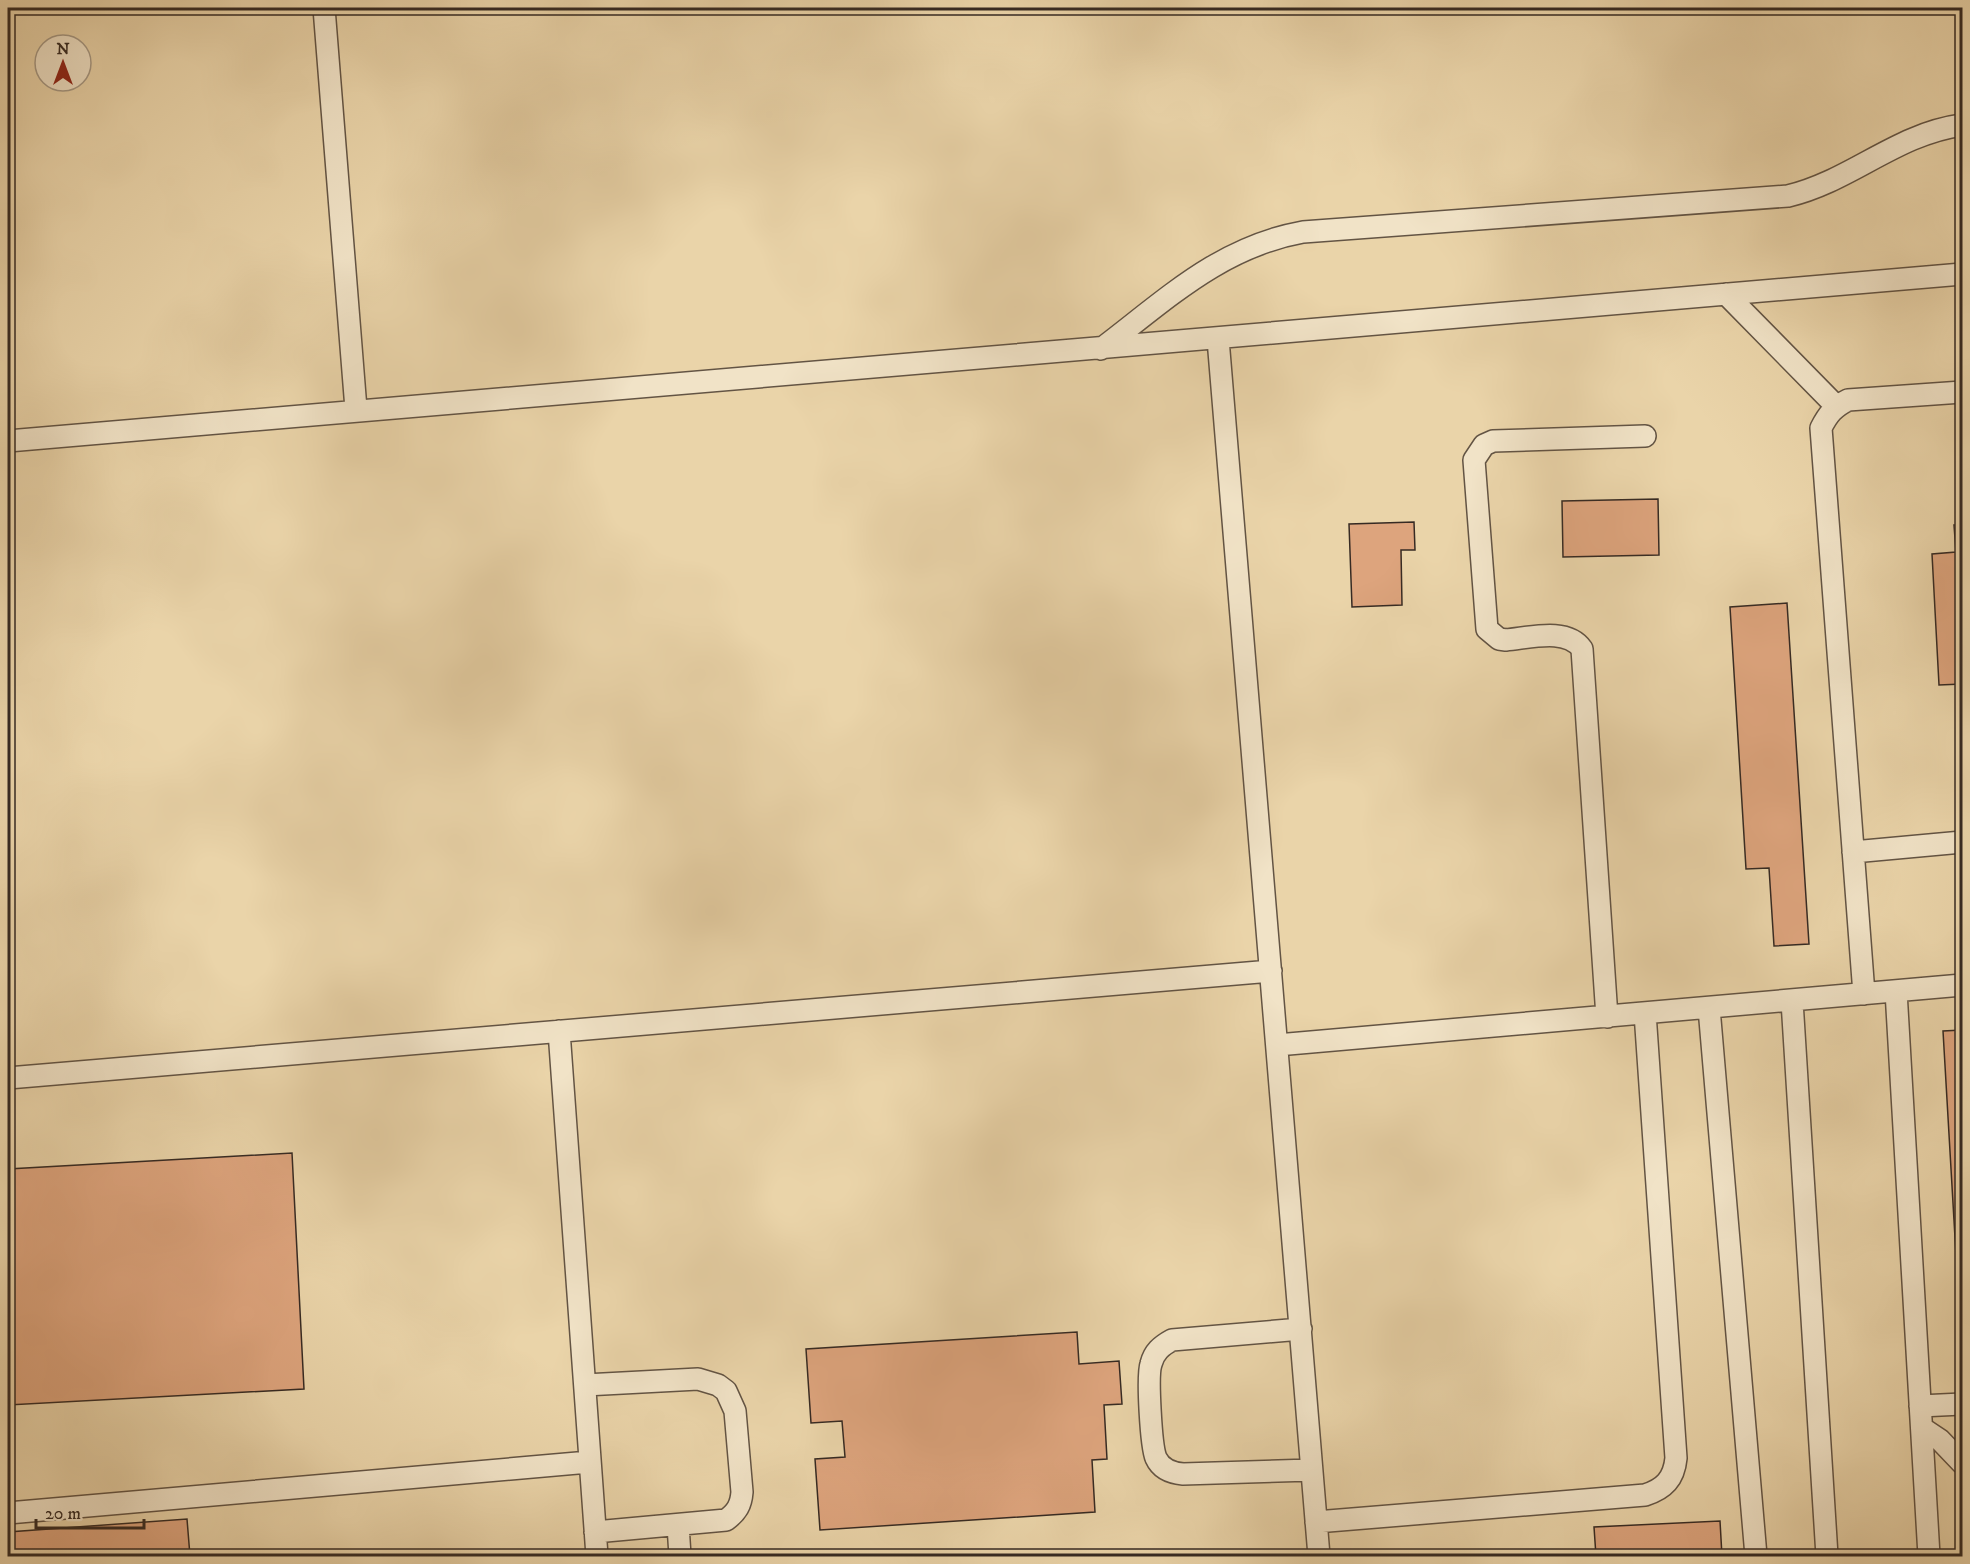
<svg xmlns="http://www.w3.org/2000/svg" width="1970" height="1564" font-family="'IM FELL DW Pica',serif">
  <rect width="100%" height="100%" fill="#ead4a9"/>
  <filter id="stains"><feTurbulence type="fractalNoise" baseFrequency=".00333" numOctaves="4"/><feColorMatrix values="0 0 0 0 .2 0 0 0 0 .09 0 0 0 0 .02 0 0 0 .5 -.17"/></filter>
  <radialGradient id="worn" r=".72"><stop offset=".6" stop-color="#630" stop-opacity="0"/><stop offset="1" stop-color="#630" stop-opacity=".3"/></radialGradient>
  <path fill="#dda47d" stroke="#362a23" stroke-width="1.5" d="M1658,499l1,56 -96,2 -1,-56z
    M1414,522l1,28h-14l1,55 -50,2 -3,-83z
    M1954,525h8v159l-23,1 -7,-131 24,-2z
    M1787,603l22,341 -35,2 -5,-78 -23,1 -16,-262z
    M1962,1030v328l-19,-327z
    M292,1153l12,236 -296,16v-236z
    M1077,1332l2,32 40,-3 3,43 -18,1 3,54 -15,1 3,52 -275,18 -5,-71 30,-2 -3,-36 -31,2 -5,-74z
    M187,1519l3,37h-182v-24z
    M1720,1521l2,35h-126l-2,-29z"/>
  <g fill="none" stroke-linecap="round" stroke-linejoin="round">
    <g stroke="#635444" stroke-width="24">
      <path id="lane" d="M324,8l32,401
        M1726,294l110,112
        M1218,339l101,1217
        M1101,349c66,-50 119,-102 202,-117l485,-36c63,-15 108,-62 174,-71
        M8,441l1954,-167
        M1853,852l109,-10
        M1896,991l33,565
        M1864,994l-43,-566c7,-14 13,-21 27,-28l114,-8
        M1792,1001l35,555
        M1709,1008l47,548
        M1607,1017l-25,-368c-15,-22 -53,-11 -76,-9l-7,-1 -12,-10 -13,-169 10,-15 9,-4 152,-5
        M559,1031l38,525
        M1277,1045l685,-60
        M8,1078l1263,-107
        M1301,1329l-129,11c-11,6 -18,12 -21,24 -4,12 0,82 5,94 5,11 16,15 27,16l128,-4
        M585,1385l113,-6 20,6 8,6 9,20 7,81c-1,13 -5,20 -16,28l-131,12
        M1920,1406l42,-2
        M1922,1428l18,12 22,23
        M8,1513l581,-51
        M1316,1522l329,-27c19,-6 29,-16 31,-37l-31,-445
        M678,1525l2,31"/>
    </g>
    <use href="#lane" stroke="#f1e3c7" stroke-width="21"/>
  </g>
  <rect width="1970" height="1564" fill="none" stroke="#ead4a9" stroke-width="30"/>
  <rect x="9" y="9" width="1952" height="1546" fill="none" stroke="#362a23" stroke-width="3"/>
  <rect x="15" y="15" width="1940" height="1534" fill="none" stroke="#362a23" stroke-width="1.5"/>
  <g transform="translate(63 63)"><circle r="28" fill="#f1e3c7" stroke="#a69985" stroke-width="1.5"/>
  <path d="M0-4.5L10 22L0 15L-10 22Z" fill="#8f2418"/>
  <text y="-9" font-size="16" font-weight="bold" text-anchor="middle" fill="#362a23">N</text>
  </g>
  <path d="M36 1519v9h108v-9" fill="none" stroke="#362a23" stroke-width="3"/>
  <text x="45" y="1519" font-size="18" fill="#362a23" stroke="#f1e3c7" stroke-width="4.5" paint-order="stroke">20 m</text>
  <rect width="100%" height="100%" filter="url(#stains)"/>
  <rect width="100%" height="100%" fill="url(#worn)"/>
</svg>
